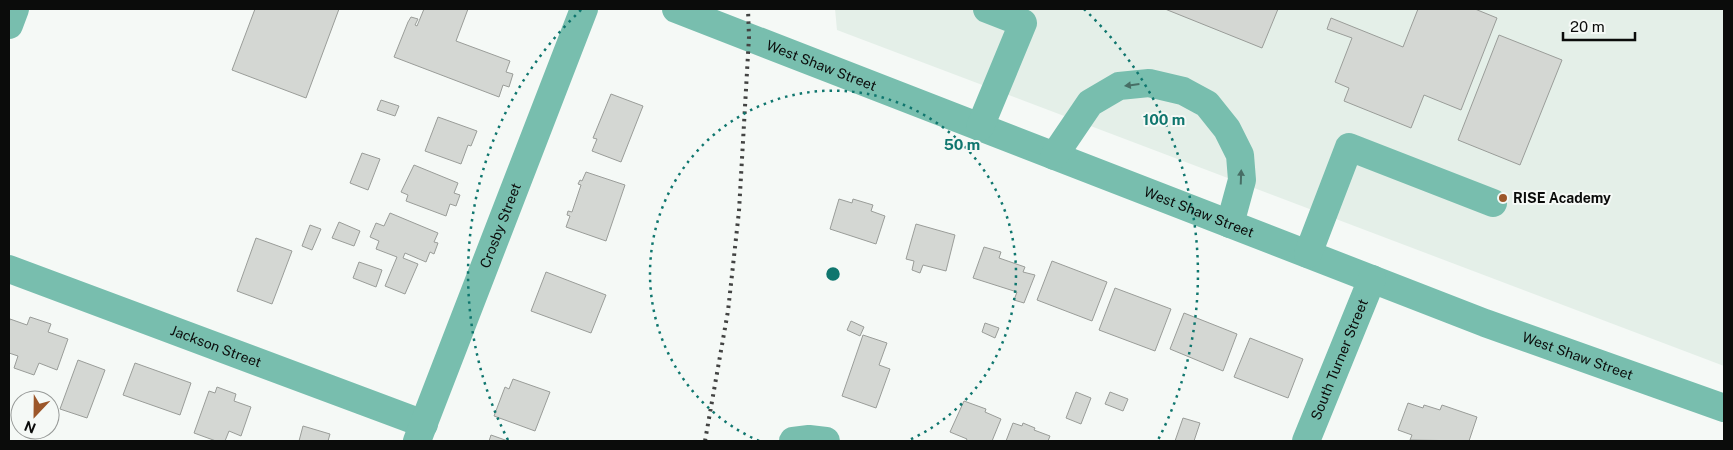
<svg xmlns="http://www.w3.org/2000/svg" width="1733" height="450" font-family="'Public Sans',sans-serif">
  <rect width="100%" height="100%" fill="#f5f9f6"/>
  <path fill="#e4efe8" d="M835,9h889v357l-887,-336z"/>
  <path fill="#d4d7d3" stroke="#9a9d99" d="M255,9h84l-33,89 -74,-28z
    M424,9h44l-12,32 54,20 -4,11 7,2 -4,13 -6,-2 -4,12 -105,-40 14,-35 3,-5 7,2 -3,6 2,1z
    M1165,9h113l-16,39z
    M1418,9h57l22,9 -36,92 -37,-15 -13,33 -67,-27 5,-13 -14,-6 17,-44 -25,-9 4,-11 72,29z
    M1499,35l63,25 -42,105 -62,-25z
    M611,94l32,12 -22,56 -29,-11 5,-12 -4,-1z
    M381,100l18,6 -4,10 -18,-6z
    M438,117l39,14 -6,15 -3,-1 -7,19 -36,-13z
    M362,153l18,6 -12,31 -18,-7z
    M414,165l44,18 -4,10 6,2 -4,11 -6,-2 -4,12 -40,-15 2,-6 -7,-3z
    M586,172l39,13 -19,56 -40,-14 4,-11 -3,-1 1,-4 4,1 9,-27 -3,-1 2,-4 2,1z
    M839,199l13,4 1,-4 20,6 -2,6 14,5 -9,28 -46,-15z
    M390,213l48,20 -4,9 4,1 -4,11 -4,-2 -4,10 -21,-9 -2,5 15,6 -13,30 -20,-8 12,-29 -21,-8 3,-8 -9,-4 6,-14 8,3z
    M339,222l21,9 -6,15 -22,-8z
    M916,224l39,11 -9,36 -23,-6 -3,8 -8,-3 2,-9 -8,-2z
    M310,225l11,4 -9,21 -10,-4z
    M256,238l36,13 -20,53 -35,-13z
    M984,247l17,5 -2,6 26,9 -2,5 12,3 -11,28 -10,-3 3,-8 -44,-14z
    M1052,261l55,21 -15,39 -55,-21z
    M359,262l23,8 -6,17 -23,-9z
    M546,272l60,23 -15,38 -60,-22z
    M1115,288l56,21 -16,42 -56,-21z
    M1184,313l53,21 -14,37 -53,-22z
    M30,317l21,7 -3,8 20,7 -11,31 -18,-7 -5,12 -20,-7 4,-12 -9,-3v-30l1,-4 17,6z
    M851,321l13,6 -4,9 -13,-6z
    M985,323l14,5 -4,10 -13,-6z
    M863,335l24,8 -8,22 11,4 -14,39 -34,-12z
    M1250,338l53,21 -15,39 -54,-21z
    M78,360l27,10 -18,48 -27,-9z
    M135,363l56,20 -11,32 -57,-20z
    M513,379l37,13 -15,39 -41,-15 11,-29 4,2z
    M217,387l19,7 -2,7 17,6 -10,29 -12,-5 -4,10h-9l-22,-8 15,-42 6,2z
    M1076,392l15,6 -10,26 -15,-6z
    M1110,392l18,7 -5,12 -18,-7z
    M964,401l22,8 -1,3 16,7 -9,22h-26l1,-2 -17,-7z
    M1408,403l15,5 1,-3 16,5 2,-5 35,12 -8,24 -59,-1 2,-5 -14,-5z
    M1183,418l17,5 -6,18h-19z
    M1013,423l9,3 1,-3 12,5 -1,2 16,6 -2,5h-42z
    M303,426l27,8 -2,7h-29z
    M491,435l17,6h-19z"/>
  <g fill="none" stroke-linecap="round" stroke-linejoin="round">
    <g stroke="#78beae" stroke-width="28">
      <path id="s1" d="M676,9l809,314 239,85"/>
      <path d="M9,25l6,-16"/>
      <path d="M980,127l43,-104 -36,-14"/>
      <path d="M1054,156l36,-53 29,-17 30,-3 34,8 24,13 20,25 13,26 2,25 -12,44"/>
      <path d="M1308,254l41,-107 144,56"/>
      <path id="s2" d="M9,269l415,155"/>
      <path id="s3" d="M417,441l167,-432"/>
      <path d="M793,441l16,-2 17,2"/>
      <path id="s4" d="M1306,441l66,-162"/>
    </g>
    <path stroke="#424342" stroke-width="4" stroke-dasharray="2.5 5" stroke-linecap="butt" d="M705,441l23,-130 11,-100 10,-174 -1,-28"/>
  </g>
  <defs><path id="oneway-solid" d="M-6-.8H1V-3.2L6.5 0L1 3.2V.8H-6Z" transform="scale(1.25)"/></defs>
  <g fill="#476e65">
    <use href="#oneway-solid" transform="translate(1132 85) rotate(173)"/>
    <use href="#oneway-solid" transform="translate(1241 177) rotate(-88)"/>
  </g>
  <g fill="none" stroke="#0f766e" stroke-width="2.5" stroke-dasharray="2.5 5">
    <path d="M759 441A183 183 0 1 1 907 441"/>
    <path d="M508 440A365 365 0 0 1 582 9M1084 9A365 365 0 0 1 1158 440"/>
  </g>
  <circle fill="#9c572a" stroke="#f5f9f6" stroke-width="2" cx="1503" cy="198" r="5"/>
  <g text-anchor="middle" stroke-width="4" stroke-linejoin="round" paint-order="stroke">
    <g font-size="14" fill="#0b0c0b" stroke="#f5f9f6">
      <text dy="5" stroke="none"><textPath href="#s1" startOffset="156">West Shaw Street</textPath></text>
      <text dy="5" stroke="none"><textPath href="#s1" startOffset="561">West Shaw Street</textPath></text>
      <text dy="5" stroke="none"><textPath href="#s3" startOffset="231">Crosby Street</textPath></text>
      <text dy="5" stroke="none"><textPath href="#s2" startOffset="221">Jackson Street</textPath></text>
      <text dy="5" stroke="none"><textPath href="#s1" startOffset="966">West Shaw Street</textPath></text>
      <text dy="5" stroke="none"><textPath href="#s4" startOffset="88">South Turner Street</textPath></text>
    </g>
    <g font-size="14" font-weight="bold" fill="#0b0c0b" stroke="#f5f9f6" text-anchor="start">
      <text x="1513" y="203">RISE Academy</text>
    </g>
  </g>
  <circle cx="833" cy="274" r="8" fill="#0f766e" stroke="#f5f9f6" stroke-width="2.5"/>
  <g font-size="15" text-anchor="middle" font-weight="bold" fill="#0f766e" stroke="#f5f9f6" stroke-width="4" stroke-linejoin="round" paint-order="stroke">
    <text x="1164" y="125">100 m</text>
    <text x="962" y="150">50 m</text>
  </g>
  <rect width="1733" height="450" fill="none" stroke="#0b0c0b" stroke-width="20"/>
  <g transform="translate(35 415) rotate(202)"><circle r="24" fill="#f5f9f6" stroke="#979a98"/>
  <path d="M0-4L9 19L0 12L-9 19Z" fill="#9c572a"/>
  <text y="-8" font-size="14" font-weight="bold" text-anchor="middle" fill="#0b0c0b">N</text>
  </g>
  <path d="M1563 32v8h72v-8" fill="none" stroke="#0b0c0b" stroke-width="2.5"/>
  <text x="1570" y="32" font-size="15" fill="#0b0c0b" stroke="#f5f9f6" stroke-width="4" paint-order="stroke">20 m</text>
</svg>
